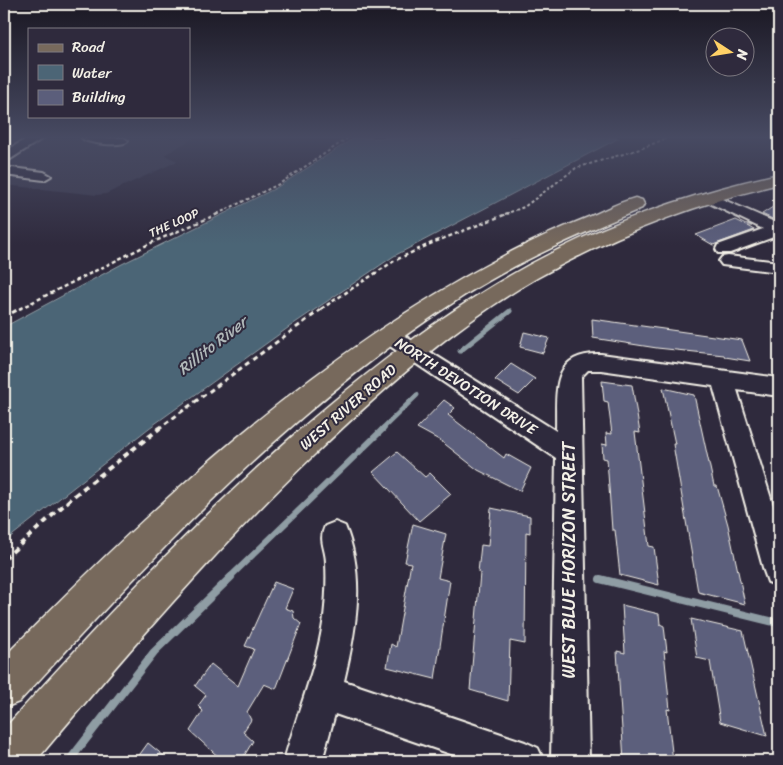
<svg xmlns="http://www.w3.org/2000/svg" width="783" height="765" font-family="Sriracha,sans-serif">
  <rect width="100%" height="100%" fill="#2f2a3d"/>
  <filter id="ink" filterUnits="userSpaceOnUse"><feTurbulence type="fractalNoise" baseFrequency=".02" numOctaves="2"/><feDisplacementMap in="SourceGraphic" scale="10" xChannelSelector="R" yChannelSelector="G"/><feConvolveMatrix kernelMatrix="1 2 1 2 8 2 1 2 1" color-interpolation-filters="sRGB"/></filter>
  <g filter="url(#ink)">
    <path fill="#3c3a50" d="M4,138h190l-30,17 14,6 -72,33 -9,1 -93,-10z"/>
    <path fill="#4c6576" stroke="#8f9da4" d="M354,138h265l-225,118 -102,69 -143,103 -145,114v-215l118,-63 154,-76z"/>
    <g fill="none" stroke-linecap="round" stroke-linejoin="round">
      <path stroke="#8f9da4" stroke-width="5" d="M460,351l50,-40
        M382,429l35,-34"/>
      <path stroke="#8f9da4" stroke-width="6" d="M229,578l155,-150"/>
      <path stroke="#8f9da4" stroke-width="8" d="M600,579l174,43
        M69,761l85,-109 77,-75"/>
    </g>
    <path fill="#5b5e7b" stroke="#f4f1e8" d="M779,203v19l-17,-8z
      M736,220l10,5 2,-1 4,2h-5l7,4 -41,15 -17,-10z
      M592,319l150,21 8,21 -25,-4 -1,-2 -67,-7 -64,-10z
      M524,332l25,6 -6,15 -23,-6z
      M511,364l24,15 -16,16 -24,-15z
      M602,381l30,4 8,48 -5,-1 14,114 5,1 5,38 -39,-10 -5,-45h-3l-5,-71 -4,-1 -1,-14 5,1 -1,-12 6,1 -4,-32 -4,-1z
      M663,388l31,7 20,91h3l11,39 17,79 -47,-12 -25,-148h2z
      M444,400l11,8 -7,7 56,43 2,-4 25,14 -11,23 -42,-21 -37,-29 -24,-13z
      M397,452l28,25 5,-4 21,21 -32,27 -46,-49z
      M491,508l39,8v17l-4,-1 -1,112 -15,-3 -2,60 -38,-11 10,-117 -2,-1 3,-27 7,1z
      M413,524l33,10 -8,44 12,3 -15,98 -48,-12 4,-23 5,3 15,-84 -6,-1z
      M274,582l19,7 -8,19 8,3 1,7 7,6 -25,65 -12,-5 -17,28 4,8 -8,12 10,9 -12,20h-18l-33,-30 13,-20 -5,-5 8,-11 -11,-9 16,-22 27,22 16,-37 -9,-3z
      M622,605l37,9 1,10 4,2 3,26 -3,-1 6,59 -3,-1 6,52h-49l-7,-110 8,2z
      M691,619l52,12 24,105 -47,-14 -10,-61 -13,-3z
      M148,743l22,18h-35z"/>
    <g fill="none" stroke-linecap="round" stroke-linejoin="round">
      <g stroke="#f4f1e8" stroke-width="4">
        <path id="minor" d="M28,138h15l-34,22 -5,1v-9z
          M82,138h42l4,3c-5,6 -41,3 -46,-3z
          M4,167l40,5 7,4 -7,4 -40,-5z
          M708,193l71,31v11l-49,18h-12l-2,-4 2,-4 45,-16 -60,-29 -2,-3 2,-3z
          M728,256l51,6v10l-57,-7 -3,-4 3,-4z
          M388,328l7,2 161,101c1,-37 -7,-79 45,-77l178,24v18l-42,-6 42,134v62l-11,-4 -4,-11 -51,-185 -112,-16h-13l-7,7 8,384h-38l5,-303 -175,-118 -3,-5 3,-5z
          M335,522l10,4c21,50 11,104 -1,155l181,61 13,6 6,13h-73l-136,-47 -13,47h-38c13,-48 33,-94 40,-144 2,-18 3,-36 2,-54 0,-15 -8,-22 -1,-37z"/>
      </g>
      <g stroke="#f4f1e8" stroke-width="3">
        <path id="major" d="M779,174v10c-85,20 -165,51 -242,94 -82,47 -154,111 -222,176 -100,96 -190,201 -279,307h-32v-32c92,-103 187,-204 291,-295 87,-76 180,-146 285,-195 64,-29 130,-50 199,-65z
          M635,198l7,2 2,4 -2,4c-61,26 -122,52 -177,87 -171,109 -310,259 -446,407l-15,6v-51c149,-152 305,-298 494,-398 30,-17 61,-30 93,-43 14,-6 29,-14 44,-18z"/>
      </g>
      <path stroke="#f4f1e8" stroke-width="2" stroke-dasharray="3 2.5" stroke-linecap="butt" d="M217,214l62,-30 69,-46
        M505,214l19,-7 52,-39 64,-19 27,-11"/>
      <path stroke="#f4f1e8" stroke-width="2.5" stroke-dasharray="4 3" stroke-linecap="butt" d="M19,309l134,-67 67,-29
        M321,309l73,-48 38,-18 77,-30"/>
      <path stroke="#f4f1e8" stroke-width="3" stroke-dasharray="5 4" stroke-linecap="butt" d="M4,317l17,-9
        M158,429l165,-121"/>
      <path stroke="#f4f1e8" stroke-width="4" stroke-dasharray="6 4.5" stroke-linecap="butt" d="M4,559l71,-64 85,-67"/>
      <use href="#minor" fill="#2f2a3d" fill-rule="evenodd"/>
      <use href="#major" fill="#77695c" fill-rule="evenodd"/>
    </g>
  </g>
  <linearGradient id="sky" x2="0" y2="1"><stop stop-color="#1a1722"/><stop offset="0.56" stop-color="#474a62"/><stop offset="1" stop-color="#474a62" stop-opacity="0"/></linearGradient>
  <rect width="783" height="245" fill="url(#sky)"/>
  <g text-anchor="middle" stroke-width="4" stroke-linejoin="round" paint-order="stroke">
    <g font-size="12" fill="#f4f1e8" stroke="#2f2a3d">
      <text transform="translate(174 223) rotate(-24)" y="4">THE LOOP</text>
    </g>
    <g font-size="15" fill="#f4f1e8" stroke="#2f2a3d">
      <text transform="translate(466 386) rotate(33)" y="5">NORTH DEVOTION DRIVE</text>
      <text transform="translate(348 407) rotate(-41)" y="5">WEST RIVER ROAD</text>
    </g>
    <g font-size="16" font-style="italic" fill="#b1b9ba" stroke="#2f2a3d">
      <text transform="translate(212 345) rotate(-38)" y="6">Rillito River</text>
    </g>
    <g font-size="18" fill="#f4f1e8" stroke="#2f2a3d">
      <text transform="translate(569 560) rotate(-90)" y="6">WEST BLUE HORIZON STREET</text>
    </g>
  </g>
  <rect width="783" height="765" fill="none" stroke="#2f2a3d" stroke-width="20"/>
  <rect x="10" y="10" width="763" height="745" fill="none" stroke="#f4f1e8" stroke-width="2" filter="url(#ink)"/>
  <rect x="28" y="28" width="162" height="90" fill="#2f2a3d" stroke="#7e7a81"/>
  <rect x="38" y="44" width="25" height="8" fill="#77695c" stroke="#7e7a81"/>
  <text x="72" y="52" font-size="15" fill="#f4f1e8">Road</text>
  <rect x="38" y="65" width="25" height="15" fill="#4c6576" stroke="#7e7a81"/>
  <text x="72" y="78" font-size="15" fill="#f4f1e8">Water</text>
  <rect x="38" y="90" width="25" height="15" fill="#5b5e7b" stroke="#7e7a81"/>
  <text x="72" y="102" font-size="15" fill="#f4f1e8">Building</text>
  <g transform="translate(730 52) rotate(102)"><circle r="24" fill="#2f2a3d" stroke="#7e7a81"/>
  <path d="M0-4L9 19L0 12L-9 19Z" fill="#ffd166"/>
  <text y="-8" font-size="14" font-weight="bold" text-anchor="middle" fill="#f4f1e8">N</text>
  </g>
</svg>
